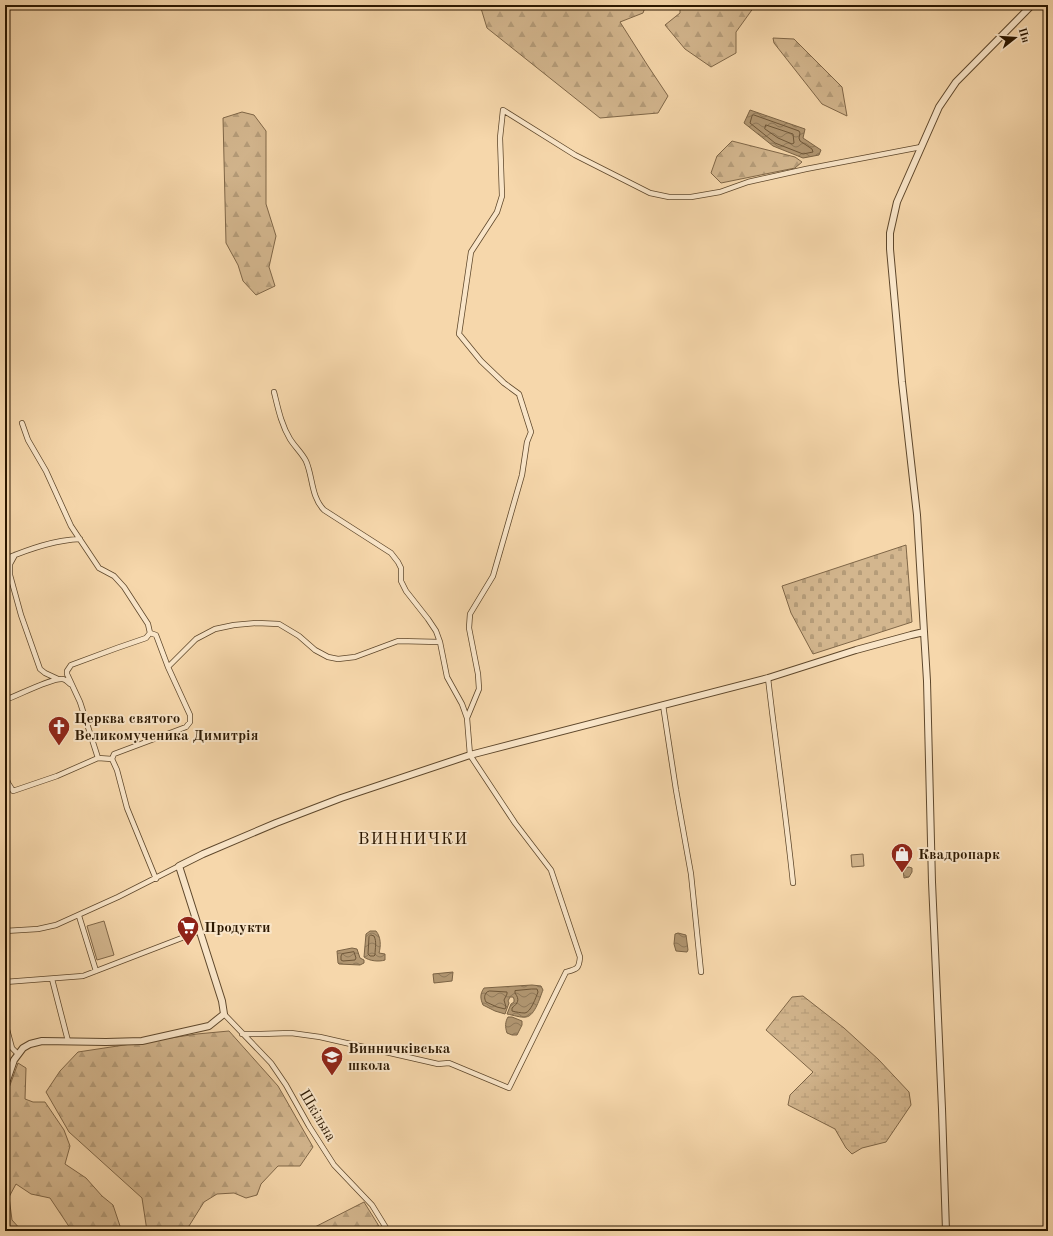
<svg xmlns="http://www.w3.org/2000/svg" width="1053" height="1236" font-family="'Old Standard TT',serif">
  <defs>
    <pattern id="forest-firs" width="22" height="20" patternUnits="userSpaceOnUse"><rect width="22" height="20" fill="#d3b68e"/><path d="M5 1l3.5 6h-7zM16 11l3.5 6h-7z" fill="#b59c79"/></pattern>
    <pattern id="wetland-marsh" width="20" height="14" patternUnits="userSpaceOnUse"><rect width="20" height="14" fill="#d3b68e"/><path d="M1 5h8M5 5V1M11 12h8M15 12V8" fill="none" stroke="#b59c79"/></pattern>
    <pattern id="cemetery-stones" width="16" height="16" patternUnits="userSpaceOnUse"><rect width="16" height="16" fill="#d3b68e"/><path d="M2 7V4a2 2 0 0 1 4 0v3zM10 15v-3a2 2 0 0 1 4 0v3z" fill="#b59c79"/></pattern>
    <pattern id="water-waves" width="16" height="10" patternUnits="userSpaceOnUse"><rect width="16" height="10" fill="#b19671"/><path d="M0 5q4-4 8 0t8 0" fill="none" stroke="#90795a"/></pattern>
  </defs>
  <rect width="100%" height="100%" fill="#f6d7ab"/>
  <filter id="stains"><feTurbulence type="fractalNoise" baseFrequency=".005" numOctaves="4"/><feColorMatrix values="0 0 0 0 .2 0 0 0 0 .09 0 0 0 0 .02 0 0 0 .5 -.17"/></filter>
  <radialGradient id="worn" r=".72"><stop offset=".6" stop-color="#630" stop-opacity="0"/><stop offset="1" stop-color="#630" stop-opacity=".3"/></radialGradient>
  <path fill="#d3b68e" stroke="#7f6647" d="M863,854l1,12 -12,1 -1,-12z
    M104,921l10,34 -17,5 -10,-34z"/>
  <path fill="url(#forest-firs)" stroke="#7f6647" d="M480,5h166l-3,8 -23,9 28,44 20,30 -10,17 -58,5 -113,-90z
    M680,5h71l3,2 -18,25v21l-25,14 -26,-18 -20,-24 15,-12z
    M773,38l21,1 48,48 5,29 -25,-12 -48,-61z
    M242,112l12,3 12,16v73l10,32 -7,31 6,19 -19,9 -13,-14 -5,-16 -12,-22 -3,-125z
    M732,141l63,16 7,5 -7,6 -74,15 -10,-10 6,-17z
    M229,1031l49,55 35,61 -13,19h-22l-17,18 -4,11 -11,3 -12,-5 -17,1 -13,8 -15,24 -7,5h-35l-5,-33 -73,-66 -23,-40 14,-21 18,-19 119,-18z
    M18,1063l8,5 -1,31 8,3h12l19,28 6,16 -5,18 21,14 16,18 11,9 8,24 4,2h-53l-22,-33 -19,-4 -15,-10 -7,13 3,23 10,11h-17v-132z
    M364,1202l18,29h-75z"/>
  <path fill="url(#wetland-marsh)" stroke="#7f6647" d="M803,996l41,32 35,32 30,32 2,13 -25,37 -24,6 -10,6 -6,-6 -11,-19 -47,-24 2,-10 23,-23 -47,-42 26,-33z"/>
  <path fill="url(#cemetery-stones)" stroke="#7f6647" d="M906,545l6,77 -99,32 -22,-41 -9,-27z"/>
  <path fill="url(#water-waves)" stroke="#7b6344" d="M750,110l55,19 -2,9 18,12 -2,5 -16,3 -30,-12 -29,-23z
    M909,867l3,1v4l-3,5 -5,1 -1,-8 1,-2z
    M370,931h6c5,6 5,15 3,22l6,1v6c-6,2 -16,1 -21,-3l2,-23z
    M678,933l8,2 2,15 -1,2 -11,-1 -2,-7 1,-10z
    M352,948l5,1 3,9 4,2v3l-4,2 -21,-1 -1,-1 -1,-12z
    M453,972l-1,9 -18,2 -1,-9z
    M532,985l9,1 2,4c-3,7 -8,26 -17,27 -5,1 -13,-2 -19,-3l4,-10 3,-2v-3l-1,-2h-3l-2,4 1,2 -4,11 -10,-3 -12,-6c-3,-7 -3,-11 1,-17z
    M508,1017h4l10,4v4l-5,10h-5l-5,-2c-2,-6 -2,-11 1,-16z"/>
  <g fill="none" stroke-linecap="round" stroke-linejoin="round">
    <path stroke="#6e5638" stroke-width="1" d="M754,115l45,16 1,2 -1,5 1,3 12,8 1,3 -10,2 -28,-11 -25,-20 2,-7z
      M766,125l27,9 1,9 -2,1 -14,-6 -13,-9z
      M371,935l3,1c3,6 1,12 1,19l-1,1h-4l-2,-2 1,-17z
      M354,952l2,6 -1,2 -12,1 -2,-1v-4l1,-2z
      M532,989h5l1,3c-2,5 -7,20 -13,21 -4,0 -9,-1 -13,-2v-3c6,-5 8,-8 3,-15v-2z
      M490,991l17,1v2l-3,6 2,7 -1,2 -8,-2 -11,-5c-2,-4 -2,-7 1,-10z"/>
    <g stroke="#5e472b" stroke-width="6">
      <path id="minor" d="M274,392c4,16 7,32 16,47 5,8 12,14 16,22 7,16 5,36 18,49l67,43 7,9 3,6v13l5,10 22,28 8,12 4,11 7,35 15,27 5,14
        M22,423l6,17 18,31 25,55 28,42 15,8 10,11 24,37 2,9 6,2 12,32 22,48v7l-4,5 -72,27 -2,5
        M15,555l-5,9v11l11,40 19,54 5,4 13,6
        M5,559c24,-10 49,-19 75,-20
        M150,633l-4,5 -29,10 -46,17 -4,6v3l13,28 18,56 14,1 5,11 10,38 29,71
        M168,667l28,-28 19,-10 19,-4 23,-2 22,1 20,12 16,14 13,7 10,2 17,-2 43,-16 42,1
        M768,678c8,69 18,137 25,205
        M5,700c12,-4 46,-22 57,-21 3,0 6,3 8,5
        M663,705l13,85 15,84 10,98
        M5,774l3,9 5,8 44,-15 41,-18
        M79,916l17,55
        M5,931l33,-2 18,-4 62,-28 61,-31
        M52,979l16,62
        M5,982l78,-6 117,-45
        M224,1014l47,49 15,22 23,41 25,39 38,40 16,26
        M5,1022l7,26 6,6
        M242,1034h19l30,-1 29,4 118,27 11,-1 60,25 57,-116c11,-3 13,-3 14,-15l-29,-87 -36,-47 -45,-68 -3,-37 12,-29 -1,-15 -9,-46 1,-14 23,-38 29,-101 5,-33 4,-10 -12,-38 -15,-11 -23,-22 -22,-27 12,-82 26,-40 5,-16 -2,-58 3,-28 72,45 75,38 19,4h22l29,-5 28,-10 58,-13 115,-22"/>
    </g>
    <g stroke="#5e472b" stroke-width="8">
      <path id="tertiary" d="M5,1086l9,-26 9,-12 7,-4 12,-3 64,1 36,-1 67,-15 15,-12 -2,-13 -43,-135 24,-12 73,-31 65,-25 129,-43 298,-77 88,-28 55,-15 13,-3
        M946,1231l-4,-122 -10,-227 -5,-201 -3,-49 -7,-117 -15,-133 -12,-133v-16l7,-31 42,-95 17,-25 76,-77"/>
    </g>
    <use href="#minor" stroke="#f9e5c8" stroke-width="4.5"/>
    <use href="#tertiary" stroke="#f9e5c8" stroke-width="6"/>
  </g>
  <defs>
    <g id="church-pin" transform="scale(1.15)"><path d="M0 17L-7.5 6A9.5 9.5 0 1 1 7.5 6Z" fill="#8f2418" stroke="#f9e5c8"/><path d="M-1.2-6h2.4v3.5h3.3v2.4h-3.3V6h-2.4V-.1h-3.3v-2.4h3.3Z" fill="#fff"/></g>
    <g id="shop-pin" transform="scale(1.15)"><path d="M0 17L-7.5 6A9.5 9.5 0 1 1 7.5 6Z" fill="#8f2418" stroke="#f9e5c8"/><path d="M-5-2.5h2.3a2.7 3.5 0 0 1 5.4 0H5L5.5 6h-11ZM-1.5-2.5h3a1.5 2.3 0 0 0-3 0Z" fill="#fff"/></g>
    <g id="supermarket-pin" transform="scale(1.15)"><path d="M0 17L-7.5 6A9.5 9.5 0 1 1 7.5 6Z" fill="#8f2418" stroke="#f9e5c8"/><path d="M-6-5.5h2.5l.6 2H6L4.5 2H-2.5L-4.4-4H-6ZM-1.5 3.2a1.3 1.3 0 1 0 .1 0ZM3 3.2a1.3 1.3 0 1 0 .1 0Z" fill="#fff"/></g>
    <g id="school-pin" transform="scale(1.15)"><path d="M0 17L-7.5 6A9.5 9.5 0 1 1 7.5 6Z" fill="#8f2418" stroke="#f9e5c8"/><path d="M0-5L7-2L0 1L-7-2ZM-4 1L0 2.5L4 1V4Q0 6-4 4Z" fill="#fff"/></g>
  </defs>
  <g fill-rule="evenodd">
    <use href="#church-pin" x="59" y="727"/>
    <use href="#shop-pin" x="902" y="854"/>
    <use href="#supermarket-pin" x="188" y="927"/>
    <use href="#school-pin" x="332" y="1057"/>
  </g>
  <g text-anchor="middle" stroke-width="4" stroke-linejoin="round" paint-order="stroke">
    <g font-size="15" font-weight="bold" fill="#2b1700" stroke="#f9e5c8" text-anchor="start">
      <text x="74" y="723">Церква святого<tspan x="74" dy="17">Великомученика Димитрія</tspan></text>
      <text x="918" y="859">Квадропарк</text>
      <text x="204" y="932">Продукти</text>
      <text x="348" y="1053">Винничківська<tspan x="348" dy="17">школа</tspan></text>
    </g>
    <g font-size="15" fill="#2b1700" stroke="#f9e5c8">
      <text transform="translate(318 1115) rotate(59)" y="5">Шкільна</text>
    </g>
    <g font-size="17" letter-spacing="1" fill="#2b1700" stroke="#f9e5c8">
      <text x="413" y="844">ВИННИЧКИ</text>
    </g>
  </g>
  <rect width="1053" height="1236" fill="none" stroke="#f6d7ab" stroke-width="20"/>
  <rect x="6" y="6" width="1041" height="1224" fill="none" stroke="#2b1700" stroke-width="2"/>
  <rect x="10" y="10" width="1033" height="1216" fill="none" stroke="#2b1700"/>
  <g transform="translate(1015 38) rotate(73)" stroke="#f9e5c8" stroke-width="3" paint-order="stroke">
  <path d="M0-3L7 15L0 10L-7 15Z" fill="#2b1700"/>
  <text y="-6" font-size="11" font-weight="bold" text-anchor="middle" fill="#2b1700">Пн</text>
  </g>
  <rect width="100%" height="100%" filter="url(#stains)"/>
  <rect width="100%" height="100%" fill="url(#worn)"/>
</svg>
